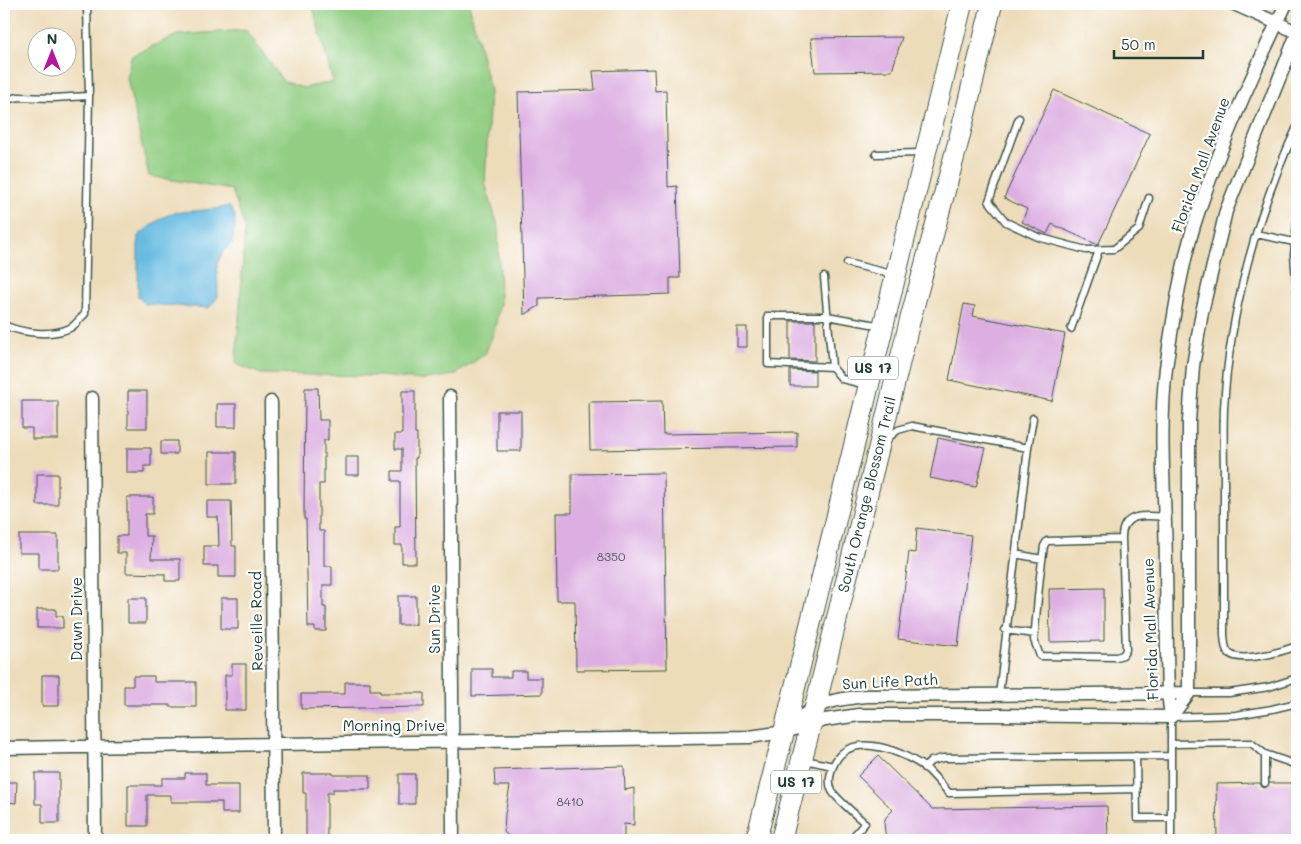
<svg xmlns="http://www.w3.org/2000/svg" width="1301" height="844" font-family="Mali,sans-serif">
  <rect width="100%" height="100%" fill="#fff"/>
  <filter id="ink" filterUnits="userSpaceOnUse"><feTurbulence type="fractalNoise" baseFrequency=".02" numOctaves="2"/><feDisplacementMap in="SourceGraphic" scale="10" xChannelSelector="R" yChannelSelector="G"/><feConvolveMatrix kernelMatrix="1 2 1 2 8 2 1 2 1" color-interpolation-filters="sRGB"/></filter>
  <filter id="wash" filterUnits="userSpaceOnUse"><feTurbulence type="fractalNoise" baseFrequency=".0096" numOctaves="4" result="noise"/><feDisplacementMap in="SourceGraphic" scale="20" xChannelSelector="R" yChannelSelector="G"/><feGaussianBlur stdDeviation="1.12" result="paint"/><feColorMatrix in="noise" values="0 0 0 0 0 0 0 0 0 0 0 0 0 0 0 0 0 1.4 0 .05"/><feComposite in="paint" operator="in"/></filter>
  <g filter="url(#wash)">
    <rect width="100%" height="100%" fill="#eddcb9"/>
    <path fill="#91cd82" stroke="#58855b" d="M312,4h157l21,87 -5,92 13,43 2,77 -6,29 -9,22 -30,21 -35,5 -40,-4 -119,-2 -25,-10 9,-136 -13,-38 -83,-14 -22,-98 4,-22 46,-21 69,-5 37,51 20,7 30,-6z"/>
    <path fill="#64b9e0" stroke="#427b8a" d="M229,206l6,9v11l-3,17 -9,9 -6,12 1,33 -9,11 -64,-4 -7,-7v-61c10,-8 23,-20 36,-23 19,-3 37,-2 55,-7z"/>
    <g id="blocks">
      <path fill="#dcaee1" d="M902,37l-10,34 -77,1 -4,-34z
        M654,69l1,22 11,-1 2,97 9,-1 3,92h-10v16l-131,4v8l-15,9 -6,-223 77,-2 -2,-19z
        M1054,90l96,44 -52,111 -46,-21 -5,10 -25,-12 5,-13 -23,-11z
        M964,304l11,2 -2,10 92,18 -13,67 -103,-21z
        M790,321h25v40l-25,-1z
        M737,327h10v20h-10z
        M790,370l25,1v15h-25z
        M305,388h13l1,32h9v20h-4v44h-5v47h5v35h8v19h-9v22h3v24h-11v-4h-7l-2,-108h-2z
        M128,391h19v37h-19z
        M402,391h13v43h2v24h-2l1,105h-14v-18h-7v-18h5v-46h-8v-10h10v-22h-7v-15h7z
        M22,401h36v38h-26v-11h-10z
        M662,401l1,33 134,-2v15l-207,3 -1,-48z
        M217,404h19v23h-19z
        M497,411h24v40h-24z
        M938,438l48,10 -10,39 -46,-9z
        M161,441h16v13h-16z
        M127,448h24v18h-7v7h-17z
        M209,452h27v32h-27z
        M346,457h13v18h-13z
        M664,473l3,196 -91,1 -1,-69h-18l-1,-88h16v-39z
        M37,474h21v31h-21z
        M127,497h26v17h-8v22h7l-1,23h29v22h-15v-7l-39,-1v-20h-9v-17h10z
        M207,501h24l1,45h4v31h-18v-11h-14v-20h15l-1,-29h-11z
        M917,528l54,7 -13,111 -60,-7 11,-87 6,1z
        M19,535h39v34h-19v-16h-20z
        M1104,588v53l-54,1 -1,-53z
        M398,596h18v29h-18z
        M128,598h18v25h-18z
        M221,598h17v31h-17z
        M37,609h19v7h7v12h-26z
        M232,664h14v46h-21v-35h7z
        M472,669h20v8h19v-6h15v7h16v16l-70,2z
        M42,675h17v31h-17z
        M133,676h21v6h42v25h-26v-2h-46v-19h9z
        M345,682h25v8h10v3h44v14l-123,2v-15h44z
        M878,756l54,53 175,-3 1,34h-217l-6,-7 -1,-11 2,-5 7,-7 -35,-34z
        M624,766l1,24 9,-2v37l-10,-1v16h-111l-9,-8 1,-18 5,-28h-15l-1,-16z
        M35,773h24v50h-17v-19h-7z
        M185,773h21v12h33v28h-17v-11h-51v-7h-24v31h-19v-41h34v-7h23z
        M303,773h30v2h37v14h-37v4h-6v47h-21v-47h-3z
        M399,774h16v30h-16z
        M4,782h13l-1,21 -12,-1z
        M1260,783l2,4 3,1 5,-5h27v57h-80l-1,-56z"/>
    </g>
  </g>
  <g filter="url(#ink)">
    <use href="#blocks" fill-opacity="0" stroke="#3e5548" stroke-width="1"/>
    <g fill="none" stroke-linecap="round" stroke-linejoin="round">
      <g stroke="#3e5548" stroke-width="9">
        <path id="lane" d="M4,100l15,-3 34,1 36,-2
          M1019,118l-30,83 17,21 32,15 48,13 28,-1 25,-20 10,-31
          M1297,127c-40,84 -68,188 -73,281 -1,24 0,48 0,72 0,51 0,103 0,155 1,6 0,14 5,18 11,11 55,-2 68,-7
          M876,154l46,-1
          M1297,222l-3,33 3,37
          M1256,234l38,8
          M847,263l45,11
          M824,277l8,90
          M4,325c18,8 47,12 66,3 6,-3 10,-10 15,-14l4,-218 -2,-92
          M1071,329l28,-79
          M867,385l-25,-6 -10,-12 -64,-3v-48h59l55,10
          M887,439l11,-9 14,-4 116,22
          M1122,539l-75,2 -3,5 -4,30 -6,64 6,16 76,1 7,-2 3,-5 -4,-111c-1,-27 24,-24 43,-22
          M1015,554l27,5
          M1005,630l30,4
          M1189,693h40l40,-6 28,-9
          M999,695l29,-247 5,-30
          M1171,744l80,-1 14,11 32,11
          M1265,754v29
          M1136,756l1,62h34
          M805,760l28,6
          M924,768l7,-7 12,-3 228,-2
          M850,840l15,-17c-6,-5 -30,-26 -33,-32 -5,-10 -1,-21 3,-29 18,-33 72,-9 93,8 7,7 14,15 21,23l187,-4
          M1171,840v-123l65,-2 36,-6 25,-6"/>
      </g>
      <g stroke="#3e5548" stroke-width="15">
        <path id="street" d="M1234,4l63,28
          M450,397l3,443
          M92,398l3,442
          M271,402l3,438
          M1171,717l-3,-24c-2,-57 -1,-114 -3,-170 -2,-52 -5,-104 1,-155 7,-50 16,-108 32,-155 24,-72 56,-141 88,-209
          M1171,717l18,-24v-272l4,-55 9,-54 24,-101 71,-177
          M786,731c27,-28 42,-31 80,-35l323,-3
          M4,748l745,-11 35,-5 41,-12 34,-5h137l175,2"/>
      </g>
      <g stroke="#3e5548" stroke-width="22">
        <g id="primary">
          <path d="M756,840l28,-108 178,-728"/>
          <path id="s1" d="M781,840l30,-116 99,-404 49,-181 33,-135"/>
        </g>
      </g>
      <use href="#lane" stroke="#fff" stroke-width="6"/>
      <use href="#street" stroke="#fff" stroke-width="12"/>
      <use href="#primary" stroke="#fff" stroke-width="20"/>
    </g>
  </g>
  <g text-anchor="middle" stroke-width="4.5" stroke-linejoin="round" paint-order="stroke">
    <g font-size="12" fill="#4e595f">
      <text x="611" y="561">8350</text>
      <text x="570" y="806">8410</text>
    </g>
    <g fill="#fff" stroke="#627771" stroke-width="1">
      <rect x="848" y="356.5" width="50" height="23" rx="4"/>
      <rect x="771" y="770.5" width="50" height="23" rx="4"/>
    </g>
    <g font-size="14" font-weight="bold" fill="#1f3d34">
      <text x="873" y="373">US 17</text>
      <text x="796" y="787">US 17</text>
    </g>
    <g font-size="15" fill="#1f3d34" stroke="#fff">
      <text transform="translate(1201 165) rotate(-70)" y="5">Florida Mall Avenue</text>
      <text dy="5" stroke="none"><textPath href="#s1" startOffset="356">South Orange Blossom Trail</textPath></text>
      <text transform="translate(77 619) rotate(-90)" y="5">Dawn Drive</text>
      <text transform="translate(435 619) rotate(-90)" y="5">Sun Drive</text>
      <text transform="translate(257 621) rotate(-91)" y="5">Reveille Road</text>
      <text transform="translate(1151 629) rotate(-92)" y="5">Florida Mall Avenue</text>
      <text transform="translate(890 682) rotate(-3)" y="5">Sun Life Path</text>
      <text x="394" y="731">Morning Drive</text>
    </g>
  </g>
  <rect width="1301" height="844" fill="none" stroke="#fff" stroke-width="20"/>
  <g transform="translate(52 52)"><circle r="24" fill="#ffffff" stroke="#a5b1ae"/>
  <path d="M0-4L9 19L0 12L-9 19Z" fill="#b5179e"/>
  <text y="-8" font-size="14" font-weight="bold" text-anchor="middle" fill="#1f3d34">N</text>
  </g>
  <path d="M1114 50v8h89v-8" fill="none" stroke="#1f3d34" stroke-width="2.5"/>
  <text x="1121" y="50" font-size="15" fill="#1f3d34" stroke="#ffffff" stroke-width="4" paint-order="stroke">50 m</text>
</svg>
